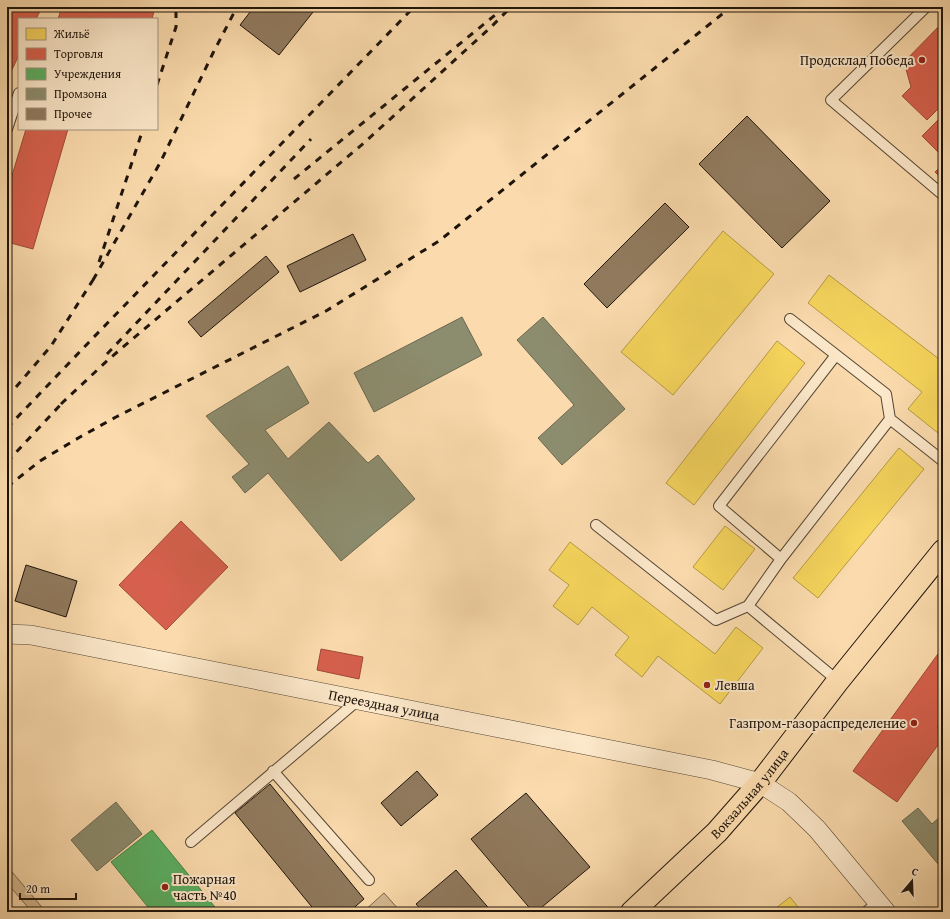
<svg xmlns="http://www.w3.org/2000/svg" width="950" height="919" font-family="'Gentium Book Plus',serif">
  <rect width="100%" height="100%" fill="#fbdbad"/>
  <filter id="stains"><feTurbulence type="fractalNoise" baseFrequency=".005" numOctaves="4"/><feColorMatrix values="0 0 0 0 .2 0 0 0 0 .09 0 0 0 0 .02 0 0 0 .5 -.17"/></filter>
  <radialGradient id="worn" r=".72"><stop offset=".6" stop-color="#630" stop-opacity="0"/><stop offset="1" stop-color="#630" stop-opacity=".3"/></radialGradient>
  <path fill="#d5b991" stroke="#7a664e" d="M7,866l39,46h-14l-25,-29z
    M384,893l17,19h-38z"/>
  <path fill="#f6d55c" stroke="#b59b44" d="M723,231l51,43 -101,121 -52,-43z
    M829,275l114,87v75l-35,-28 14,-17 -114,-89z
    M777,341l28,22 -111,142 -28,-22z
    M899,448l25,21 -106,129 -25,-20z
    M725,526l30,23 -32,41 -30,-23z
    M570,542l145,112 21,-27 27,21 -43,56 -62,-48 -16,21 -27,-22 14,-18 -37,-30 -14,18 -25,-19 16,-21 -20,-15z
    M790,897l12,15h-31z"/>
  <path fill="#d6604d" stroke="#9f4939" d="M7,7h35l-6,12h-17v36l-12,25z
    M62,7h93l-3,12h-94z
    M943,22v82l-16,16 -25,-24 9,-9 -7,-25z
    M943,115v42l-21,-21z
    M26,129h42l-35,120 -26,-7v-50z
    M943,165v15l-8,-8z
    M181,521l47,46 -62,63 -47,-45z
    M943,647v72l-6,8 6,5v6l-46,64 -44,-31z
    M321,649l42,8 -4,22 -42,-9z"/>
  <path fill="#5aae61" stroke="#488047" d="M152,830l67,82h-67l-41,-50z"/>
  <path fill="#8c8c6e" stroke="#6b6850" d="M462,317l20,38 -108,57 -20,-39z
    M543,317l82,92 -63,56 -24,-27 36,-33 -57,-65z
    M288,366l21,37 -44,27 23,29 41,-37 39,41 10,-8 37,44 -74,62 -73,-88 -23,20 -13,-16 17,-13 -43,-48z
    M116,802l26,32 -45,37 -26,-31z
    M918,808l14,16 11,-10v56l-41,-49z"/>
  <path fill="#917b5f" stroke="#1e140b" d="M254,7h63l-38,48 -39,-30z
    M747,116l83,85 -48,47 -83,-84z
    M665,203l24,24 -82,81 -23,-24z
    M353,234l13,26 -66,32 -13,-26z
    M266,256l13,16 -78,65 -13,-15z
    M26,565l51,16 -11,36 -51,-16z
    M417,771l21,24 -37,31 -20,-23z
    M270,784l94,115 -15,13h-33l-81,-99z
    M526,793l64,74 -54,45h-3l-62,-73z
    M456,870l36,42h-69l-7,-8z"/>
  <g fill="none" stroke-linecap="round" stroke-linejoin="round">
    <g stroke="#554634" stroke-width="12">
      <path id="lane" d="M926,7l-95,93 112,95
        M7,129l12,-36
        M790,319l96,75 4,25 53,42
        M836,355l-117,151 62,53 109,-140
        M596,525l120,95 32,-14 90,75
        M748,606l33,-47
        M273,771l96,109
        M191,842l166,-141
        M866,912l12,-10"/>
    </g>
    <g stroke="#554634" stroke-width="20">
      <g id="street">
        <path id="s1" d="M7,634l24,1 681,135 48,13 29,19 28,27 69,83"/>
      </g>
    </g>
    <g stroke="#1e140b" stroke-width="24">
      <g id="primary">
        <path id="s2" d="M632,912l85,-80 43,-49 78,-102 105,-130"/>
      </g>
    </g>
    <use href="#lane" stroke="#fce8ca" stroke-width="10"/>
    <use href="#street" stroke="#fce8ca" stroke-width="19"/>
    <use href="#primary" stroke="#fbdbad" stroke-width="22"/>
    <path stroke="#1e140b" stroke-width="3" stroke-dasharray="7 7" stroke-linecap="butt" d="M157,85l19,-58v-20
      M294,179l206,-168
      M99,262l44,-133
      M93,280l67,-117 53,-110 24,-46
      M107,354l204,-215
      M16,387l35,-41 42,-66 2,-5
      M61,404l48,-45 256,-217 126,-115 20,-20
      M7,428l84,-88 323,-333
      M7,462l57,-61
      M7,487l33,-26 40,-24 36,-20 210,-106 113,-70 292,-234"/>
  </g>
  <g fill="#8f2418" stroke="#fce8ca" stroke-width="1.5">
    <circle cx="922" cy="60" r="4"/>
    <circle cx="707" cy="685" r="4"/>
    <circle cx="914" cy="723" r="4"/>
    <circle cx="165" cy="887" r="4"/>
  </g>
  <g text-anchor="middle" stroke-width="4" stroke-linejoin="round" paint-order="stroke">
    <g font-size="14" fill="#1e140b" stroke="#fce8ca" text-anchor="end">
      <text x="914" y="65">Продсклад Победа</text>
      <text x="715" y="690" text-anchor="start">Левша</text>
      <text x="906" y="728">Газпром-газораспределение</text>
      <text x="173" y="884" text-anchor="start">Пожарная<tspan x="173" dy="16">часть №40</tspan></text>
    </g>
    <g font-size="14" fill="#1e140b" stroke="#fce8ca">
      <text dy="5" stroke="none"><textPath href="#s1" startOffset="384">Переездная улица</textPath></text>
      <text dy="5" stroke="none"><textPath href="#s2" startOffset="167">Вокзальная улица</textPath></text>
    </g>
  </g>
  <rect width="950" height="919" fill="none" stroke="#fbdbad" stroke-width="24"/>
  <rect x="8" y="8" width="934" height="903" fill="none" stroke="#1e140b" stroke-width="2"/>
  <rect x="12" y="12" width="926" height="895" fill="none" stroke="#1e140b"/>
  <rect x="18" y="18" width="140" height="112" fill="#fce8ca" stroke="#a3937e"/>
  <rect x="26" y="28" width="20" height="12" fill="#f6d55c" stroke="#a3937e"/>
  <text x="54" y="38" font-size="12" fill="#1e140b">Жильё</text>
  <rect x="26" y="48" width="20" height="12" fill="#d6604d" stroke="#a3937e"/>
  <text x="54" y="58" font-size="12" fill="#1e140b">Торговля</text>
  <rect x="26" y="68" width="20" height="12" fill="#5aae61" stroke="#a3937e"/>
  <text x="54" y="78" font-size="12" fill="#1e140b">Учреждения</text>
  <rect x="26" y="88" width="20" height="12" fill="#8c8c6e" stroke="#a3937e"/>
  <text x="54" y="98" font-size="12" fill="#1e140b">Промзона</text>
  <rect x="26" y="108" width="20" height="12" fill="#917b5f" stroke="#a3937e"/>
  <text x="54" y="118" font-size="12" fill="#1e140b">Прочее</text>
  <g transform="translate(912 881) rotate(19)" stroke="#fce8ca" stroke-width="3" paint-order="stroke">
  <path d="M0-3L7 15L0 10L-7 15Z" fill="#1e140b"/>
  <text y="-6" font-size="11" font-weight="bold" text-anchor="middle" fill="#1e140b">С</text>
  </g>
  <path d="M20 893v6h56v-6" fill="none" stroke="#1e140b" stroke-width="2"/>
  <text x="26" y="893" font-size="12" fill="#1e140b" stroke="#fce8ca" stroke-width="3" paint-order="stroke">20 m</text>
  <rect width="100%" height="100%" filter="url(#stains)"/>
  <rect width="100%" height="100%" fill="url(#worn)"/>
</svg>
